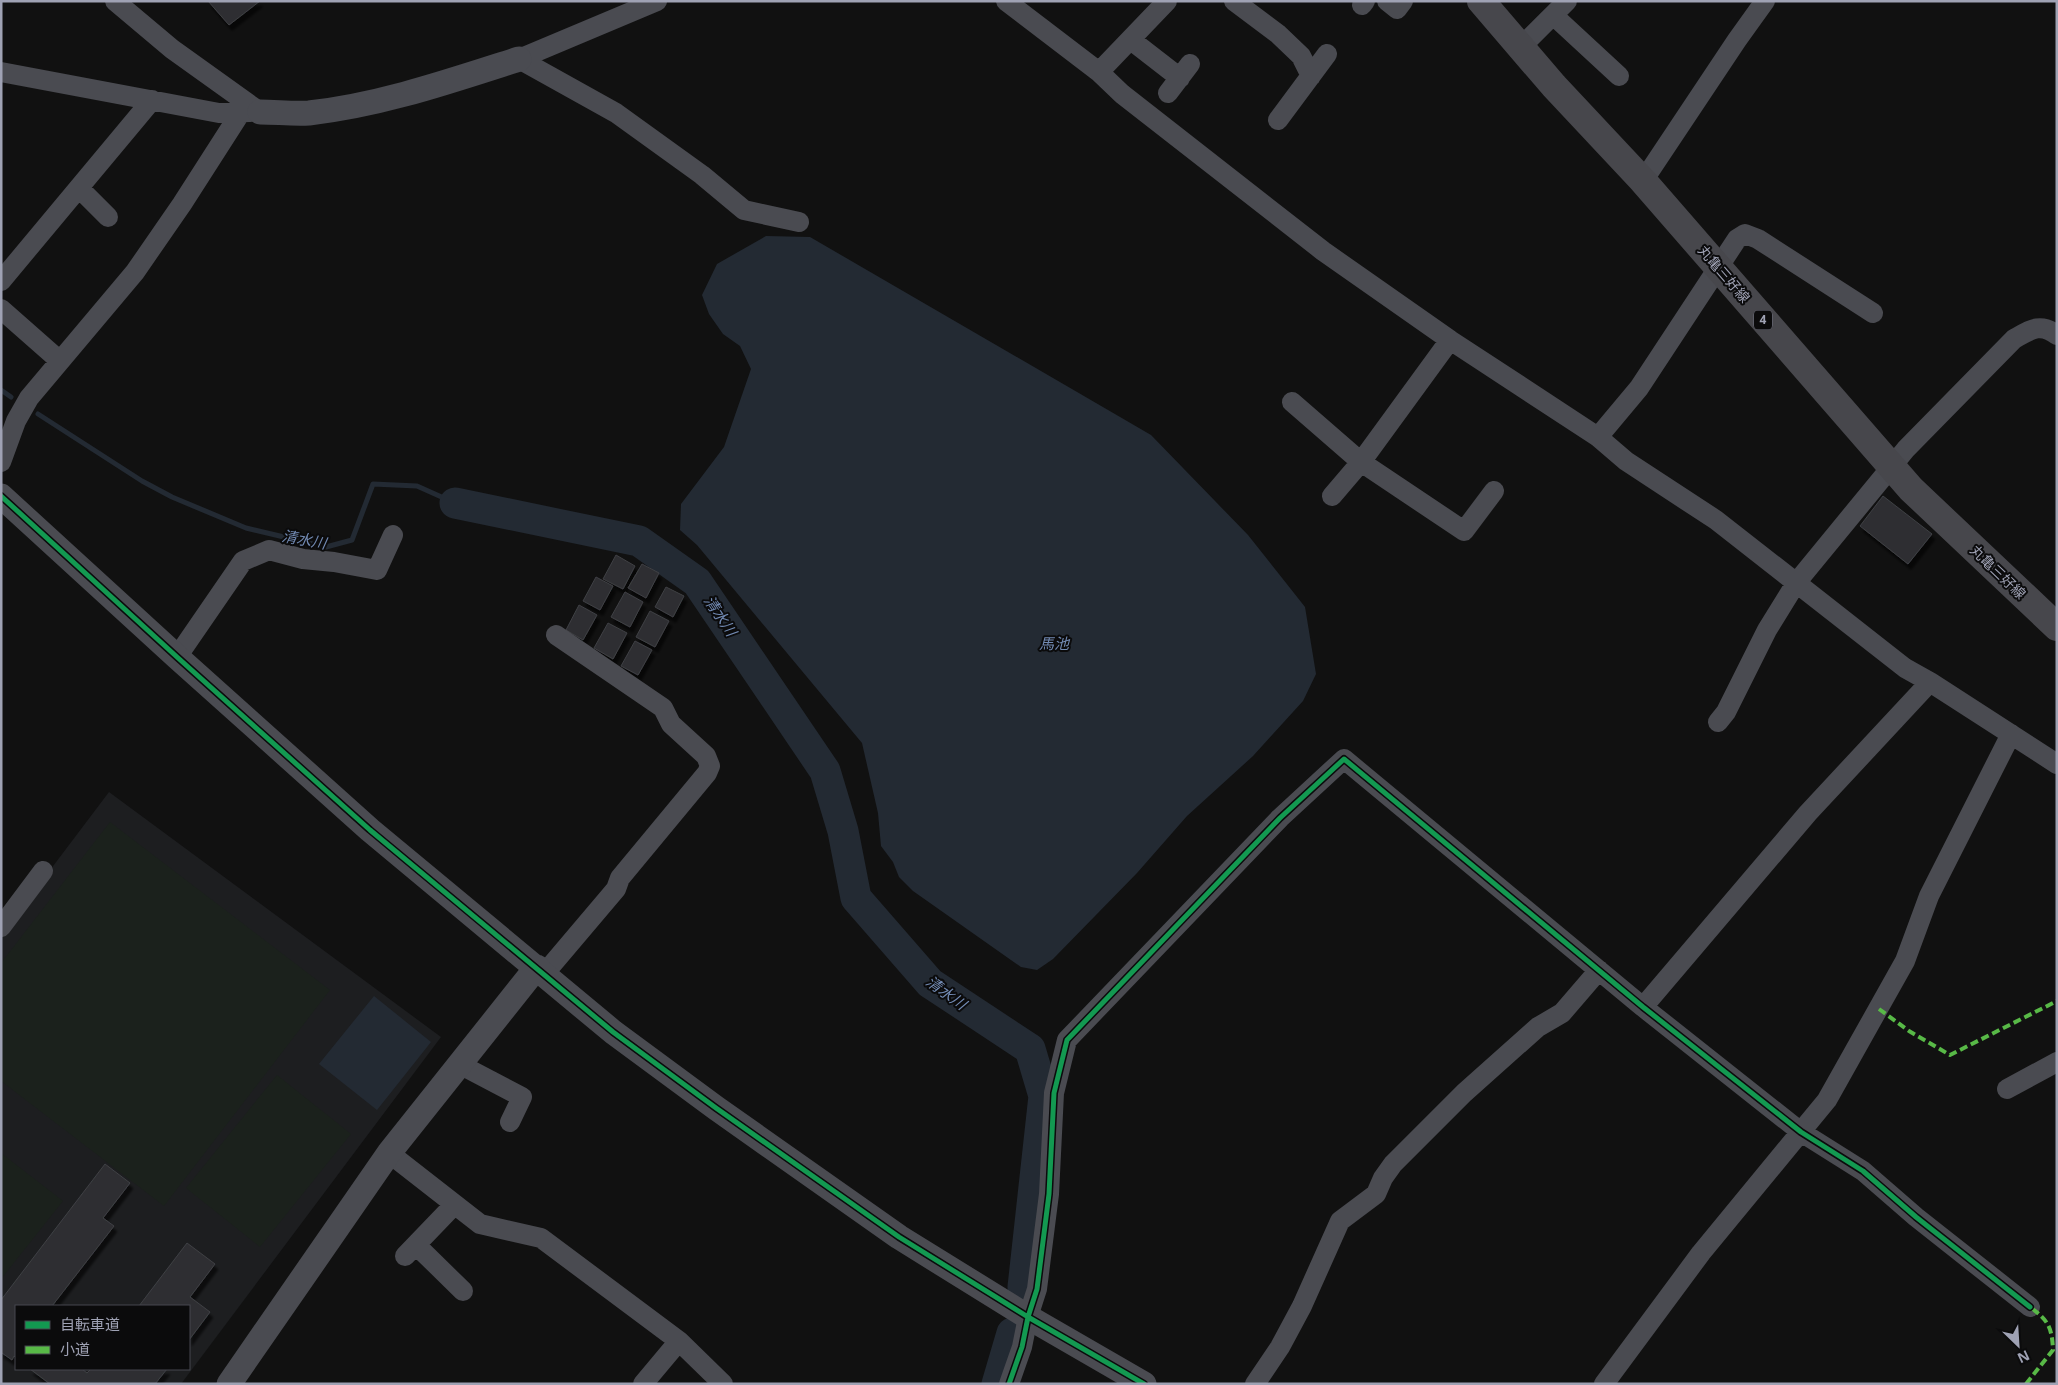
<svg xmlns="http://www.w3.org/2000/svg" width="2058" height="1385" font-family="'Noto Sans','Noto Sans JP',sans-serif">
  <defs>
    <filter id="shadow"><feDropShadow dx="3" dy="5.5" stdDeviation="1" flood-color="#0009"/></filter>
  </defs>
  <rect width="100%" height="100%" fill="#111"/>
  <path fill="#1d1e20" fill-rule="evenodd" d="M109,792l332,245 -260,347h-180v-449zM16,1306h173v63h-173z"/>
  <path fill="#1b211c" d="M110,822l220,168 -166,216 -163,-125v-118z
    M277,1075l74,59 -91,113 -74,-59z
    M1,1153l62,48 -62,78z"/>
  <path fill="#232a33" d="M766,236l44,1 341,198 97,100 57,72 11,67 -13,27 -50,55 -66,60 -50,57 -84,86 -16,11 -16,-3 -108,-76 -14,-14 -6,-15 -12,-16 -3,-33 -16,-70 -165,-198 -17,-15 1,-26 43,-57 27,-78 -11,-23 -17,-12 -14,-20 -7,-19 15,-31z
    M374,996l57,46 -54,68 -58,-46z"/>
  <g fill="none" stroke-linecap="round" stroke-linejoin="round">
    <path stroke="#232a33" stroke-width="5" d="M1,390l10,7
      M38,414l104,67 30,16 74,31 80,19 26,-7 21,-56 44,2 38,17"/>
    <path stroke="#232a33" stroke-width="31" d="M455,503l184,38 58,41 128,189 18,60 13,67 74,85 100,66 14,47 -21,191
      M997,1384l15,-51"/>
  </g>
  <path fill="#2e2f31" stroke="#3f4045" filter="url(#shadow)" d="M208,1h52l-31,24z
    M1883,496l49,38 -24,30 -48,-38z
    M616,555l19,11 -12,23 -20,-10z
    M642,564l17,9 -13,25 -18,-10z
    M596,577l17,9 -13,24 -17,-9z
    M666,587l18,9 -11,21 -18,-10z
    M625,592l18,10 -13,25 -19,-10z
    M579,605l18,10 -14,25 -17,-10z
    M650,611l19,10 -14,26 -19,-10z
    M608,623l19,10 -14,26 -19,-11z
    M635,641l17,9 -14,25 -17,-9z
    M105,1164l25,19 -27,35 11,8 -62,80h-36v52l-2,-2 -2,4 -10,-7 -1,1v-54z
    M187,1243l28,21 -25,33 20,15 -21,28v-34h-50z
    M30,1369h52l5,4 4,-4h76l-12,15h-105z"/>
  <g fill="none" stroke-linecap="round" stroke-linejoin="round">
    <path stroke="#4a4b51" stroke-width="20" d="M115,1l57,48 88,63
      M1006,1l93,71 23,22 201,157 127,89 148,97 28,24 90,59 189,148 25,14 127,82
      M1234,1l44,33 23,22 10,20
      M1387,1l10,8 6,-8
      M1362,5l3,-4
      M1553,15l66,61
      M1131,40l49,38
      M1521,47l46,-46
      M519,59l97,54 86,62 42,35 55,12
      M519,59l138,-58
      M1,72l218,41 31,-1
      M1099,72l68,-71
      M1168,93l22,-29
      M1278,120l49,-66
      M1643,181l94,-141 28,-39
      M79,188l29,29
      M1,281l151,-181
      M1,309l59,52
      M1450,340l-89,122 103,69 30,-40
      M1292,402l69,60 -29,34
      M1598,437l41,-49 98,-149 8,-5 13,5 115,74
      M1,462l15,-41 13,-23 106,-126 47,-68 59,-92
      M177,657l66,-96 26,-11 34,9 31,3 43,8 16,-35
      M1718,722l8,-10 41,-82 29,-47 110,-134 108,-110c16,-9 26,-17 43,-4
      M1,927l42,-56
      M544,974l72,-85 4,-11 87,-105 3,-7 -4,-10 -35,-32 -8,-16 -107,-73
      M1643,1007l165,-194 122,-131
      M459,1064l63,33 -12,25
      M2007,1089l50,-27
      M389,1153l91,71 61,14 138,103 44,43
      M416,1245l47,46
      M405,1256l49,-51
      M643,1384l36,-43
      M1009,1384l13,-37 6,-30 9,-28 12,-95 5,-101 13,-53 213,-222 64,-59 299,248 158,125 62,39 53,46 114,90
      M1255,1384l25,-37 22,-41 38,-85 36,-27 7,-16 10,-14 71,-71 74,-66 24,-14 37,-43
      M1604,1384l97,-131 126,-153 78,-139 24,-65 82,-162"/>
    <path stroke="#4a4b51" stroke-width="25" d="M260,112c16,0 33,2 49,1 72,-8 141,-32 210,-54
      M1,496l176,161 193,173 243,202 103,76 183,129 129,80 116,67
      M229,1384l160,-231 148,-186"/>
    <path stroke="#47474c" stroke-width="28" d="M1481,1l73,85 89,95 268,308 146,138"/>
    <path stroke="#58b947" stroke-width="4" stroke-dasharray="8 4" stroke-linecap="butt" d="M1879,1009l30,22 41,24 107,-54
      M2026,1384l27,-34c-1,-23 -5,-30 -23,-43"/>
    <g stroke="#0b0b0c" stroke-width="8">
      <path id="cycleway" d="M1,496l176,161 193,173 243,202 103,76 183,129 129,80 116,67
        M1009,1384l13,-37 6,-30 9,-28 12,-95 5,-101 13,-53 213,-222 64,-59 299,248 158,125 62,39 53,46 114,90"/>
    </g>
    <use href="#cycleway" stroke="#139951" stroke-width="5"/>
  </g>
  <g text-anchor="middle" stroke-width="4" stroke-linejoin="round" paint-order="stroke">
    <rect fill="#0b0b0c" stroke="#737582" stroke-width="1" x="1754" y="310.5" width="18" height="19" rx="4"/>
    <g font-size="12" font-weight="bold" fill="#9fa2b4">
      <text x="1763" y="324">4</text>
    </g>
    <g font-size="14" fill="#9fa2b4" stroke="#0b0b0c">
      <text transform="translate(1724 274) rotate(49)" y="5">丸亀三好線</text>
      <text transform="translate(1998 572) rotate(44)" y="5">丸亀三好線</text>
    </g>
    <g font-size="15" font-style="italic" fill="#728ab3" stroke="#0b0b0c">
      <text transform="translate(304 540) rotate(10)" y="5">清水川</text>
      <text transform="translate(720 616) rotate(56)" y="5">清水川</text>
      <text x="1054" y="649">馬池</text>
      <text transform="translate(946 993) rotate(36)" y="5">清水川</text>
    </g>
  </g>
  <rect width="2058" height="1385" fill="none" stroke="#9fa2b4" stroke-width="5"/>
  <rect x="15" y="1305" width="175" height="65" fill="#0b0b0c" stroke="#46474f"/>
  <rect x="25" y="1321" width="25" height="8" fill="#139951" stroke="#46474f"/>
  <text x="60" y="1330" font-size="15" fill="#9fa2b4">自転車道</text>
  <rect x="25" y="1346" width="25" height="8" fill="#58b947" stroke="#46474f"/>
  <text x="60" y="1355" font-size="15" fill="#9fa2b4">小道</text>
  <g transform="translate(2018 1345) rotate(155)" stroke="#0b0b0c" stroke-width="4" paint-order="stroke">
  <path d="M0-4L9 19L0 12L-9 19Z" fill="#9fa2b4"/>
  <text y="-8" font-size="14" font-weight="bold" text-anchor="middle" fill="#9fa2b4">N</text>
  </g>
</svg>
